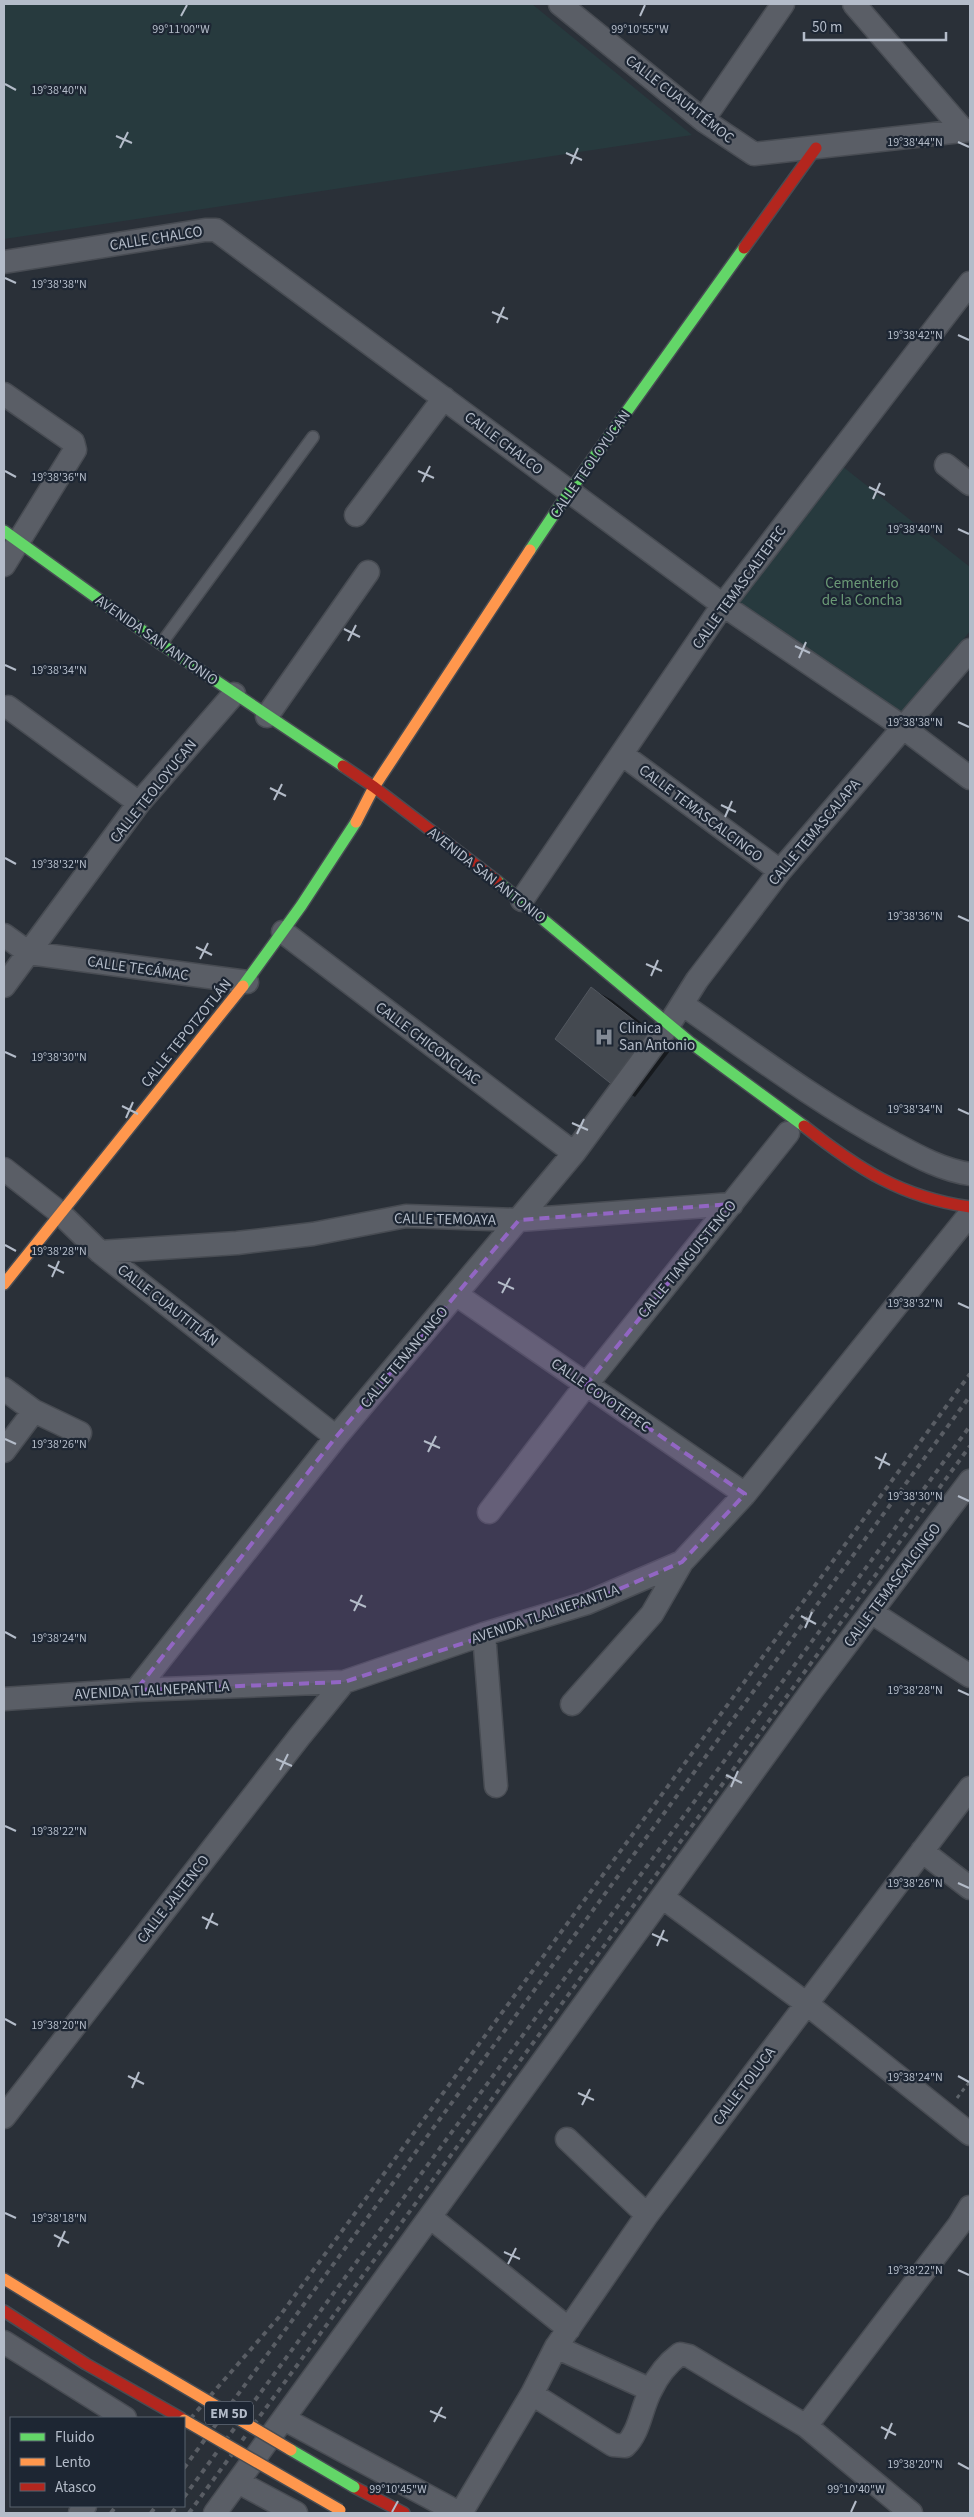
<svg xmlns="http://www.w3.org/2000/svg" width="974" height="2517" font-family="'Source Sans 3',sans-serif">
  <rect width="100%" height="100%" fill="#2a3038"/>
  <path fill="#273a3e" d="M4,4h528l160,131 -688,104z
    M842,466l128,101v64l-73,92 -161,-116z"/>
  <path fill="#0007" d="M592,989l20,11 61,47 -38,50 -20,-12z"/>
  <path fill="#444950" stroke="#52575f" d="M591,987l62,48 -39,51 -59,-47z"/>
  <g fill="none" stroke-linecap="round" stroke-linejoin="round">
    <g stroke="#484c53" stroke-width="14">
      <path id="lane" d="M161,644l152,-207"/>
    </g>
    <g stroke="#484c53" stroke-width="25">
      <path id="street" d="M560,4l143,116 51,34 216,-24
        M854,4l110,127
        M703,120l80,-116
        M4,262l201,-32h11l507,375 174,118 73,55
        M4,394l69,48 2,8 -71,115
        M946,465l24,19
        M356,515l88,-117
        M8,707l131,96
        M267,716l101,-144
        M623,755l157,116
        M522,900l201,-295 247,-322
        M283,932l291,221
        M4,935l25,18 218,29
        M4,986l135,-183 95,-109
        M682,1004c69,48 136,99 211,139 24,13 49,27 77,31
        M4,1169l55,43 41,40 236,185
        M100,1252l137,-9 76,-9 93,-18 113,4 213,-16
        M457,1295l288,199
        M4,1389l30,22 46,22
        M4,1451l30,-40
        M489,1512l97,-127 202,-252
        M871,1612l99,64
        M484,1634l12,152
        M136,1690l200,-253 238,-284 96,-130 27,-43 83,-109 190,-221
        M4,1699l132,-9 208,-8 140,-48 103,-31 95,-41 63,-68 225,-280
        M572,1704l80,-90 30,-52
        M922,1851l48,37
        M662,1897l145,107 163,130
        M4,2117l296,-381 44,-54
        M567,2139l80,76
        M430,2217l139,112
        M4,2342l121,76
        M556,2347l95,43
        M532,2394l81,51 12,1c15,-14 16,-38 26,-56 6,-13 17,-27 29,-36l9,2 117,70 105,87
        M284,2419l175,94
        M806,2426l153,-201 11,-18
        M238,2482l58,31
        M80,2513l5,-7
        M215,2513l598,-824 157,-208
        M461,2513l71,-119 24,-47 91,-132 323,-427"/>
    </g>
    <g stroke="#484c53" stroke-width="14">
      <path id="fast" d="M4,531l157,113 182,122
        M530,550l39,-58 175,-244
        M497,881l194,162 113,83
        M243,986l58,-80 55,-84"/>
    </g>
    <g stroke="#484c53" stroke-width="14">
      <path id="slow" d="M356,822l18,-35 156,-237
        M4,1284l239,-298
        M4,2279l100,61"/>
    </g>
    <g stroke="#484c53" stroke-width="14">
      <path id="jam" d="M744,248l72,-100
        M343,766l31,21 123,94
        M804,1126c54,43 97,71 166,81
        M4,2311l82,53 95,54
        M354,2487l50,26"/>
    </g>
    <path stroke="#5d636a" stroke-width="3" stroke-dasharray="4 4" stroke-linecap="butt" d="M957,2098l13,-17"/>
    <use href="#lane" stroke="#5a5e66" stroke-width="11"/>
    <use href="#street" stroke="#5a5e66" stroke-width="22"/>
    <use href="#fast" stroke="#63d668" stroke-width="11"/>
    <use href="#slow" stroke="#ff974d" stroke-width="11"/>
    <use href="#jam" stroke="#b3261e" stroke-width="11"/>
    <path stroke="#595d64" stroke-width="4" stroke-dasharray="5 5" stroke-linecap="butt" d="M184,2426l95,-109 691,-943
      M184,2468l786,-1072
      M184,2497l786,-1071
      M111,2513l5,-7
      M151,2513l5,-7
      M172,2513l5,-7
      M189,2513l781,-1067"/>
    <g stroke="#474c53" stroke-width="14" stroke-linecap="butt">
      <path id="fast-bridge" d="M291,2450l63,37"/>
    </g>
    <g stroke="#474c53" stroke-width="14" stroke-linecap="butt">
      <path id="slow-bridge" d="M104,2340l187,110
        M184,2420l156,90"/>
    </g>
    <use href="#fast-bridge" stroke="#63d668" stroke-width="11"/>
    <use href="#slow-bridge" stroke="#ff974d" stroke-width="11"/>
  </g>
  <path fill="#9266c3" fill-opacity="0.2" stroke="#9266c3" stroke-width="4" stroke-dasharray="10 6" stroke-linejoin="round" d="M732,1204l-146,181 159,109 -63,68 -95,41 -243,79 -208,8 200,-253 183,-217z"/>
  <path fill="none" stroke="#b4bcc9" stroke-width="2" d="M181,16l6,-11M640,16l5,-11M5,84l11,6M116,136l16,7M958,142l11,5M120,148l8,-16M566,153l16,7M571,164l7,-16M5,278l11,5M492,312l16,7M497,323l7,-16M958,335l11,5M5,471l11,6M418,471l16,7M422,482l8,-16M869,487l16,8M873,499l7,-16M958,529l11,5M344,629l16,8M348,641l8,-16M795,646l15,7M799,658l7,-16M5,665l11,5M958,722l11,5M270,788l16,8M274,800l8,-16M721,805l15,7M725,817l7,-16M5,858l11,6M958,916l11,5M196,947l16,8M200,959l8,-16M646,964l16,7M651,976l7,-16M5,1052l11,5M122,1106l16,8M958,1109l11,5M126,1118l7,-16M572,1123l16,7M577,1134l7,-15M5,1245l11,6M48,1265l16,8M52,1277l7,-16M498,1282l16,7M502,1293l8,-15M958,1303l11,5M5,1439l11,5M424,1441l16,7M428,1452l8,-16M875,1457l15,8M879,1469l7,-16M958,1496l11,5M350,1600l16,7M354,1611l8,-16M801,1616l15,8M805,1628l7,-16M5,1632l11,6M958,1690l11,5M276,1759l16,7M280,1770l8,-16M726,1775l16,8M731,1787l7,-16M5,1826l11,5M958,1883l11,5M202,1917l16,8M206,1929l7,-16M652,1934l16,7M657,1946l7,-16M5,2019l11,6M128,2076l16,8M958,2076l11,6M132,2088l7,-16M578,2093l16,7M582,2105l8,-16M5,2213l11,5M54,2235l15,8M58,2247l7,-16M504,2252l16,7M508,2264l8,-16M958,2270l11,5M430,2411l16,7M434,2422l8,-15M881,2427l15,8M885,2439l7,-16M958,2463l11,6M392,2512l6,-11M851,2512l5,-11"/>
  <defs>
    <g id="hospital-bare" transform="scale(1.5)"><path d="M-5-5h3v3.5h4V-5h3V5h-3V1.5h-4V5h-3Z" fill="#848b96" stroke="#1d2633" stroke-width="2.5" paint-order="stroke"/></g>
  </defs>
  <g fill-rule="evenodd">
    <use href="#hospital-bare" x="604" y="1037"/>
  </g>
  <g text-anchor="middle" stroke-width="4.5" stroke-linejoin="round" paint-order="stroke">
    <rect fill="#1d2633" stroke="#878f9c" stroke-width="1" x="205" y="2401.5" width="48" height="23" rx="4"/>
    <g font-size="14" font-weight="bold" fill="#b4bcc9">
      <text x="229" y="2418">EM 5D</text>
    </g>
    <g font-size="15" fill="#b4bcc9" stroke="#1d2633">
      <text transform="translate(680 99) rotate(38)" y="5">CALLE CUAUHTÉMOC</text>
      <text transform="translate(156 238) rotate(-9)" y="5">CALLE CHALCO</text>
      <text transform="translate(504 443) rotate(37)" y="5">CALLE CHALCO</text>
      <text transform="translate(590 464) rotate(-55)" y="5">CALLE TEOLOYUCAN</text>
      <text transform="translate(739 587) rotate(-54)" y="5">CALLE TEMASCALTEPEC</text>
      <text transform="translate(157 640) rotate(35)" y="5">AVENIDA SAN ANTONIO</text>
      <text transform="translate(153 791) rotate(-51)" y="5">CALLE TEOLOYUCAN</text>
      <text transform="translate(701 813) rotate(37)" y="5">CALLE TEMASCALCINGO</text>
      <text transform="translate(814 832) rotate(-50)" y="5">CALLE TEMASCALAPA</text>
      <text transform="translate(487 875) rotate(38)" y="5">AVENIDA SAN ANTONIO</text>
      <text transform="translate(138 968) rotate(8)" y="5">CALLE TECÁMAC</text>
      <text transform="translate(186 1033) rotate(-51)" y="5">CALLE TEPOTZOTLÁN</text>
      <text transform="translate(428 1043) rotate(37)" y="5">CALLE CHICONCUAC</text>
      <text transform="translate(445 1219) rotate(1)" y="5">CALLE TEMOAYA</text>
      <text transform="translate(687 1259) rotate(-51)" y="5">CALLE TIANGUISTENCO</text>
      <text transform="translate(168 1305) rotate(38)" y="5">CALLE CUAUTITLÁN</text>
      <text transform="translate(404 1357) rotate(-50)" y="5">CALLE TENANCINGO</text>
      <text transform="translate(601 1395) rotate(35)" y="5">CALLE COYOTEPEC</text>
      <text transform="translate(892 1585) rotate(-53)" y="5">CALLE TEMASCALCINGO</text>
      <text transform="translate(545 1614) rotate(-19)" y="5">AVENIDA TLALNEPANTLA</text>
      <text transform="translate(152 1690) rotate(-3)" y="5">AVENIDA TLALNEPANTLA</text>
      <text transform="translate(173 1899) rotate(-52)" y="5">CALLE JALTENCO</text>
      <text transform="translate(744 2086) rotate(-53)" y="5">CALLE TOLUCA</text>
    </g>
    <g font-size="15" fill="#6b9a76" stroke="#1d2633">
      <text x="862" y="588">Cementerio<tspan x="862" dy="17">de la Concha</tspan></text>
    </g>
    <g font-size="15" fill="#b4bcc9" stroke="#1d2633" text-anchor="start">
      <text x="619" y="1033">Clinica<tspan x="619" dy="17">San Antonio</tspan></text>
    </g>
  </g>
  <g font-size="12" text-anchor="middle" fill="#b4bcc9" stroke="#1d2633" stroke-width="4.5" stroke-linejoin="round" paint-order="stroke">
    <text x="181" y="33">99°11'00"W</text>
    <text x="640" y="33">99°10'55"W</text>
    <text x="59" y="94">19°38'40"N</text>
    <text x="915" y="146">19°38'44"N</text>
    <text x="59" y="288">19°38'38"N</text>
    <text x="915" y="339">19°38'42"N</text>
    <text x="59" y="481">19°38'36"N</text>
    <text x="915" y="533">19°38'40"N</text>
    <text x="59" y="674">19°38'34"N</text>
    <text x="915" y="726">19°38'38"N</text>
    <text x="59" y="868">19°38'32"N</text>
    <text x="915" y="920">19°38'36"N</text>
    <text x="59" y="1061">19°38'30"N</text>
    <text x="915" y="1113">19°38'34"N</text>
    <text x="59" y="1255">19°38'28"N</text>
    <text x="915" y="1307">19°38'32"N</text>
    <text x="59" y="1448">19°38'26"N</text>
    <text x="915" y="1500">19°38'30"N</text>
    <text x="59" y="1642">19°38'24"N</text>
    <text x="915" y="1694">19°38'28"N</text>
    <text x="59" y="1835">19°38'22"N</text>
    <text x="915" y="1887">19°38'26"N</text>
    <text x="59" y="2029">19°38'20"N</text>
    <text x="915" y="2081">19°38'24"N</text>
    <text x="59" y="2222">19°38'18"N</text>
    <text x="915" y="2274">19°38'22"N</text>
    <text x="915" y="2468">19°38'20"N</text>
    <text x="398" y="2493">99°10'45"W</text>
    <text x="856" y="2493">99°10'40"W</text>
  </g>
  <rect width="974" height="2517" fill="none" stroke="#b4bcc9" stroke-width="10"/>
  <rect x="10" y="2417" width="175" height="90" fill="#1d2633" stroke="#59626f"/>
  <rect x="20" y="2433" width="25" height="8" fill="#63d668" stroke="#59626f"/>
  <text x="55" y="2442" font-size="15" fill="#b4bcc9">Fluido</text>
  <rect x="20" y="2458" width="25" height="8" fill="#ff974d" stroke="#59626f"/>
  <text x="55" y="2467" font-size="15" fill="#b4bcc9">Lento</text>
  <rect x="20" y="2483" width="25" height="8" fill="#b3261e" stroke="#59626f"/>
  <text x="55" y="2492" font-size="15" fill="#b4bcc9">Atasco</text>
  <path d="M804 32v8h142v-8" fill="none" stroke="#b4bcc9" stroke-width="2.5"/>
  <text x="812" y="32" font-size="15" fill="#b4bcc9" stroke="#1d2633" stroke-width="4" paint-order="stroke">50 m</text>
</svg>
